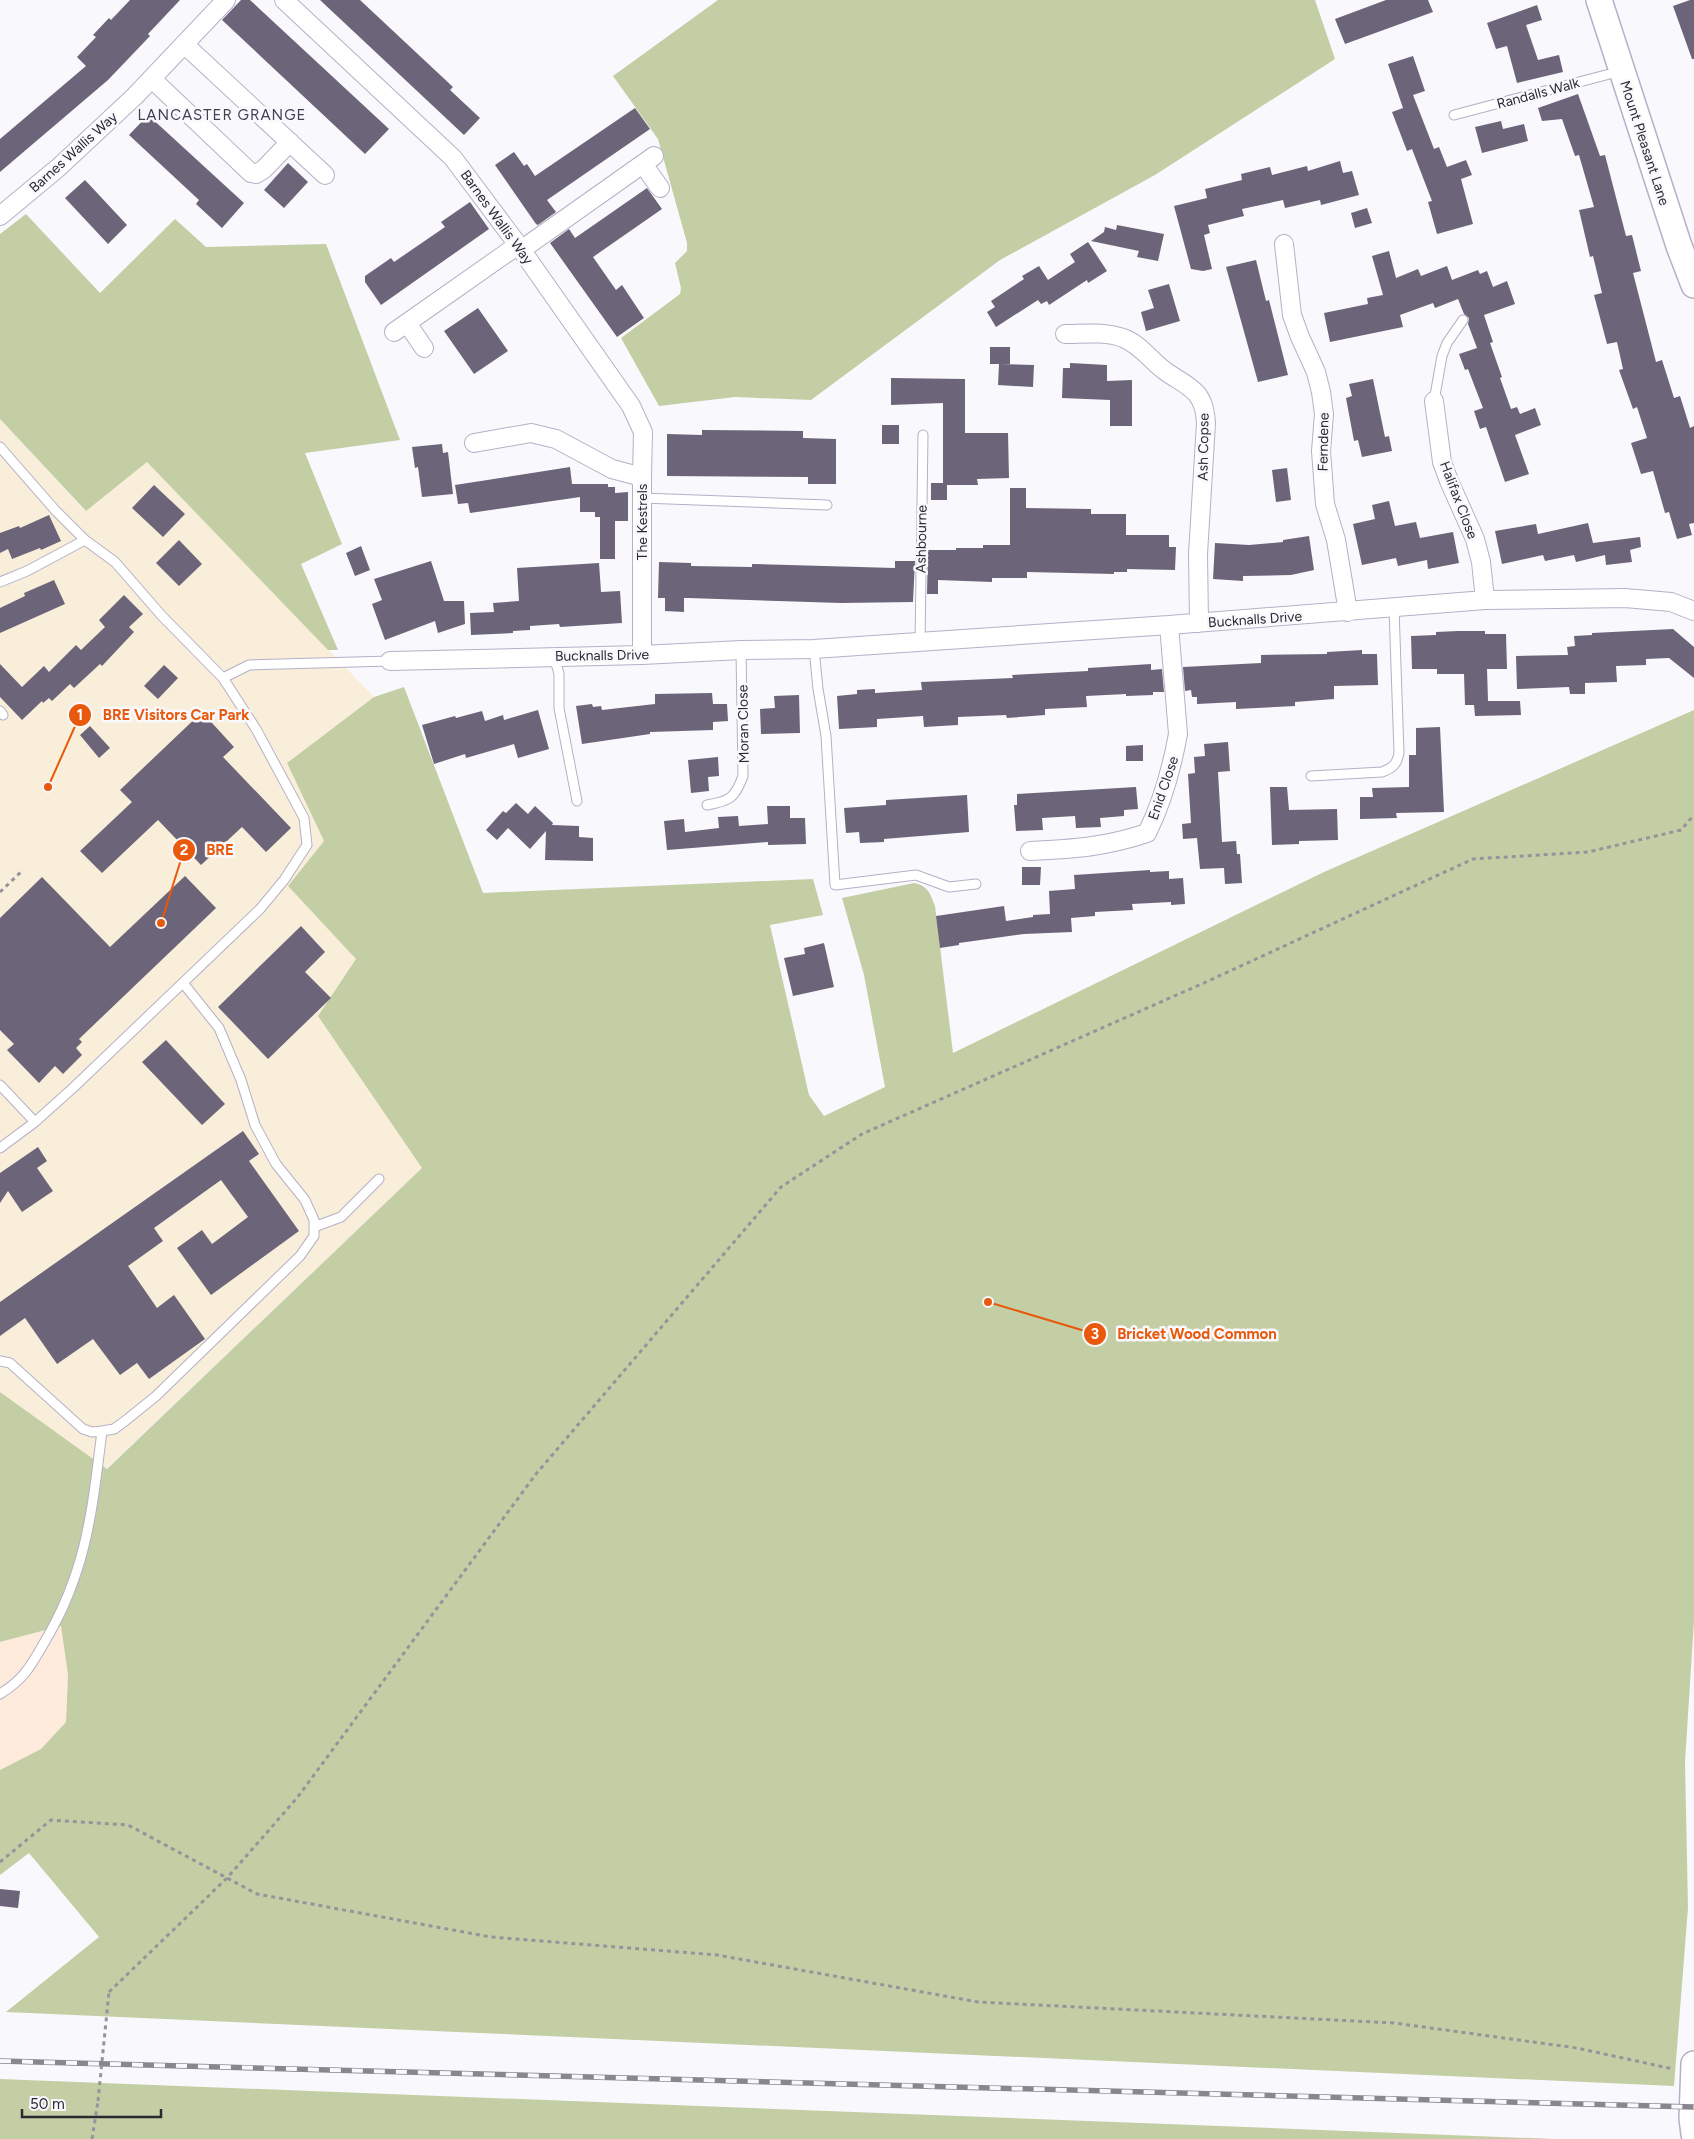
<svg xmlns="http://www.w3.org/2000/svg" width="1694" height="2139" font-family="Figtree,sans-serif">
  <rect width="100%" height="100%" fill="#f9f8fd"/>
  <path fill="#f8eed9" d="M0,419l85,92 62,-49 227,235 -87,66 37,78 -36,45 69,73 -38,57 103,152 -316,301 -106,-77z"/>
  <path fill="#feebdb" d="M61,1626l7,49 -2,47 -25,27 -41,21v-128z"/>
  <path fill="#c4cea4" d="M718,0h597l20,59 -180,116 -155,85 -189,140 -76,-3 -76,9 -38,-68 59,-44 1,-6 -6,-25 12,-12v-8l-29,-104 -45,-63z
    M26,214l74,79 75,-74 31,28 120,-3 74,196 -95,13 37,91 -41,20 37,86h-10l-181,-188 -61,49 -86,-92v-185z
    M404,687l79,206 330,-14 10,36 -53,10 39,170 15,21 61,-29 -21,-112 -22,-77 72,-15c14,3 16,10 21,23l18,147 371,-181 370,-162v911l-9,141 3,146 -14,178 -1668,-74 93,-75 -70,-84 -29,22v-105l41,-21 25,-27 2,-47 -7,-49 -61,16v-250l107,77 315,-301 -104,-152 38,-57 -68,-73 36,-45 -37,-78 87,-66z
    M0,2079l1555,60h-1555z"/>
  <path fill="#6c6478" d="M130,0h50l-32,34 2,2 -42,44 -108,92v-33l86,-73 -9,-9 19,-20 -3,-2 16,-17 2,2z
    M241,0h9l139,129 -24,25 -143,-134z
    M320,0h40l93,87 -3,3 30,28 -16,17z
    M1386,0h42l5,12 -88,32 -10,-25z
    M1690,0h4v59h-2l-19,-53z
    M1537,5l5,15 -16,5 12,35 21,-5 4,17 -46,11 -10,-37 -11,3 -9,-26z
    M1413,56l12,35 -12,4 21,54 5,-2 8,20 19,-7 6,15 -11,4 12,45 -36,10 -9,-32 4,-1 -20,-52 -5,2 -15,-39 11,-4 -15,-44z
    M1578,94l22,62 5,-1 21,81 6,-1 9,36 -8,2 23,89 6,-2 12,38 6,-2 10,32 4,-2v97l-5,1 3,11 -15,4 -8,-27 -4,1 -12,-42 -12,3 -10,-31 16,-5 -10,-31 -4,2 -14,-39 4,-1 -6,-27 -10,2 -13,-49 8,-2 -9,-37 -3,1 -11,-47 15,-3 -15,-52 -4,1 -13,-37 -20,2 -4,-13z
    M635,108l15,21 -103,71 9,12 -18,13 -2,-1 -41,-59 19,-13 10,14 3,-2 8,12z
    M148,115l96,88 -22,25 -26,-24 3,-4 -70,-65z
    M1501,121l2,8 21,-5 4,17 -46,12 -7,-26z
    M1340,161l3,12 9,-2 7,24 -38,10 -1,-5 -35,8 -2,-8 -41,9 2,7 -36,9 2,8 -6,2 8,34 -9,2 -12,-2 -17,-63 33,-8 -2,-9 37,-9 -1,-6 29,-7 2,8 35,-9 1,5z
    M288,163l20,19 -24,26 -20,-18z
    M85,180l42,45 -19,19 -43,-46z
    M647,188l15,21 -69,48 23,33 6,-5 22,33 -27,19 -67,-94 19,-14 6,9z
    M470,202l19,27 -108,76 -16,-23v-6l26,-18 3,4 51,-35 -4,-5z
    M1367,208l5,15 -17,5 -4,-15z
    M1117,225l47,9 -6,27 -21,-4 2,-6 -48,-10 13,-9 1,-5 11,3z
    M1088,242l19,29 -19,12 -1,-3 -38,25 -2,-4 -6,3 -3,-4 -42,27 -9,-15 8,-5 -4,-6 33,-22 -2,-3 17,-10 9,14 27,-18 -5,-8z
    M1389,251l7,27 22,-9 3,7 26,-10 5,14 26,-10 2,4 7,-3 6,16 14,-6 8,23 -31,11 9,27 -3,1 12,34 -2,1 11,31 6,-2 3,7 15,-6 6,17 -26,10 14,39 -24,8 -19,-55 -6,2 -6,-18 9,-3 -15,-39 -3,1 -6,-16 18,-6 -9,-24 1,-6 -5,-4 -6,-15 -23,9 -2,-5 -33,12 3,12 -73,15 -6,-29 44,-9 -1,-6 16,-3 -11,-39z
    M1256,260l10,41 3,-1 19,75 -30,7 -32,-115z
    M1169,284l11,37 -34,10 -5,-19 13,-4 -6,-18z
    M478,308l30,43 -34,23 -30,-43z
    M990,347h20v17h-20z
    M1070,363l37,2v16l25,-1v46h-22v-26l-48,-2 1,-30h7z
    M999,364l35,1 -1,22 -35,-2z
    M891,378l74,1v54h43l1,45 -32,1 1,6h-31v15h-16v-17h12v-80l-52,2z
    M1373,379l12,58 4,-1 3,15 -30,6 -4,-17 -4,1 -8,-43 6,-2 -3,-12z
    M882,425h17v19h-17z
    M702,430l101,1v7l33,1v45h-28v-7l-141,-1v-42l35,1z
    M442,444l1,9 5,-1 5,42 -31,3 -4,-30 -3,1 -3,-21z
    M570,467l2,17h36v3h7v6l13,-1v29h-13v38h-15v-42h-5v-5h-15v-15l-110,16 -2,-10 -10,1 -3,-19z
    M1287,468l4,32 -15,2 -4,-32z
    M154,485l31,29 -22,23 -31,-29z
    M1010,488h16v20l65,1v5h35v21h43v12h7l-1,23 -48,-1v3h-13v2l-87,-2v6h-35v4l-54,-2v14h-11l1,-44h28v-2h27v-3h27z
    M1389,501l6,25 21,-4 4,16 33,-6 6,31 -31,6 -1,-9 -29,6 -2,-8 -34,7 -9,-41 22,-5 -3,-14z
    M49,515l12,26 -20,9 -1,-2 -28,11 -4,-10 -8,4v-20l19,-7 1,2z
    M1588,523l5,20 47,-6 1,10 -11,3 2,12 -26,3 -1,-10 -29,7 -2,-7 -29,6 -2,-6 -41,9 -7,-33 41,-7 2,10z
    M1309,536l5,34 -23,5 -48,1v5l-30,-2 2,-36 34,2 34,-3v-2z
    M179,540l23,24 -23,22 -23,-23z
    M361,546l9,24 -15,6 -9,-23z
    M431,561l13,40h20l1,23 -27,9 -3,-12 -50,19 -13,-36 10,-4 -8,-21z
    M895,561h20l-2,41 -72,1 -153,-5h-4v14l-19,-1v-13h-7l1,-36 32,1v3l61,1v-3l143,4z
    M599,563l2,29 19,-1 2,32 -62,4 -1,-3 -29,2v4l-17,1v2l-42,2 -1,-22 24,-1 -1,-9 26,-2 -2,-33z
    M54,580l11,24 -65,29v-25l25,-12 -1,-3z
    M124,595l19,19 -14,13 5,5 -32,34 -2,-2 -26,24 -4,-4 -18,17 -3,-3 -6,5 -1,-2 -20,19 -22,-23v-33l22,23 22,-21 5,6 27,-27 5,5 24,-23 -6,-7z
    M1673,629l21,18v31l-25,-20 -23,1v6l-30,1 1,16 -32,1v11h-15l-1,-7 -52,2 -1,-33 52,-1 -1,-8 8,-1 -1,-10 18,-1v-2z
    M1458,631h27v3h21l1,35h-20l1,32h32l1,14 -46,1 -1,-11h-9l-1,-31h-27v-5h-25l-1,-33 25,-1v-3z
    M1362,650v4h15l1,31 -44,1v13l-39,3v4l-59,3v-7l-39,2v-7h-5l-1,-7 -6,1 -2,-24 78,-4v-8l66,-1v-2z
    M1151,664v6l11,-1 2,23h-11v3l-27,1v-2l-40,2 1,11 -42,2v6l-38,3 -1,-3 -48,2v8l-34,2 -1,-11 -46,3v8l-38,2 -2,-33 20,-2v-4l18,-1v4l47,-3 -1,-8 92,-4 -1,-3 76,-4v-3z
    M164,665l14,13 -20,21 -14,-13z
    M712,693l1,11h14l1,17 -15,1v8l-63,2v2l-68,10 -6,-38 16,-2 1,3 8,-1 1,4 53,-6v-10z
    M799,695l1,38 -39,1 -1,-25 15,-1 -1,-12z
    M538,710l11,39 -31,9 -4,-14 -48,14 -1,-4 -31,10 -12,-39 33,-9 1,2 26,-7 3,10 18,-6 1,5z
    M202,712l32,35 -11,10 68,71 -25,24 -24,-25 -41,38 -43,-45 -56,53 -22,-22 52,-49 -12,-12z
    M90,726l20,22 -11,10 -19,-23z
    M1440,727l4,85 -48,1 1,5 -37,1v-22h13l-1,-9 37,-1v-32h7v-27z
    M1228,742l2,29 -12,1 4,70 14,-1 1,13h3l2,29 -17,1 -1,-16 -24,1 -3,-31 -14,1 -1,-15 9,-1 -3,-49 7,-1 -1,-16 11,-1 -1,-12z
    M1143,745v16h-17v-15z
    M718,757l1,19 -11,1 1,14 -18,2 -3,-33z
    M1136,787l2,22 -14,1v6l-24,2 1,9 -25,1 -1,-12 -33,2 1,12 -27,1 -2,-26h3v-11z
    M1270,787h17l2,23 48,-1 1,31 -39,1v3l-27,1z
    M967,795l2,37 -85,7v3l-24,1 -1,-11 -13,1 -2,-25 42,-3v-5z
    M516,803l12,11 7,-8 18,17 -1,2 27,1v11l14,1v23l-48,-1 1,-29 -16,18 -22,-21 -11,12 -11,-10 17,-19 3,2z
    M767,806h23v12h15l1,26 -38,1v-3l-101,8 -3,-29 20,-2 1,13 34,-4 -1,-11 20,-1 1,10 29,-2z
    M1022,867h19l-1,18h-18z
    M1150,870v2l19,-1v8l14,-1 2,26 -14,1v-3l-39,2 1,6 -38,2v4l-24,2 1,14 -48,2 -65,9v2l-19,3 -4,-32 68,-10 2,15 27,-4v-2l17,-1 -1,-23 26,-2 -1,-14z
    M185,876l31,32 -137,131 3,3 -6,6 6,7 -19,19 -8,-8 -16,17 -32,-33 7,-6 -14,-14v-112l42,-41 68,70z
    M301,926l24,26 -20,20 26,26 -63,61 -50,-52z
    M824,943l10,44 -41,9 -9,-38 21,-4 -1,-6z
    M166,1040l59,64 -23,21 -60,-63z
    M243,1131l16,23 -10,7 50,70 -88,64 -34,-47 25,-18 10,14 36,-27 -27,-37 -67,48 9,13 -35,25 29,42 17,-13 31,44 -56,40 -12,-16 -17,12 -27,-36 -36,25 -32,-46 -25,18v-34z
    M38,1147l9,14 -10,7 16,23 -31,21 -14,-21 -8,12v-30z
    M0,1889l20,2 -2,17 -18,-2z"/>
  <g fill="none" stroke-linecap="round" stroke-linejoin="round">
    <g stroke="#b5b0c7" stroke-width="11">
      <path id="lane" d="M1454,115l167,-44
        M1434,401l8,-45 5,-13 16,-23
        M0,447l55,63 30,30
        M642,498l185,7
        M0,582l27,-11 58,-31 30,22 47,54 61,62 33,51 48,89 3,27 -23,35 -24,29 -186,178 -39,35 -35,26
        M920,643l3,-208
        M814,649l4,40 8,47 9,149 81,-10 33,12 27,-3
        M554,656l5,18v34l18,93
        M223,678l26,-13 141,-4
        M0,711l3,4
        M1311,776l71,-4c11,-4 15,-8 17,-19l-5,-145
        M707,805c23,-4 28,-7 36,-29l-2,-126
        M0,1085l35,37
        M314,1227l27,-10 38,-38
        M0,1361l10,2 73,66 9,3 10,-1 12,-2 11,-8 31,-25 144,-140 14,-20v-16l-9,-20 -29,-36 -21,-39 -14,-45 -22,-52 -36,-45
        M0,1694c24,-15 30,-27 44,-51 43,-72 48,-132 58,-212"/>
    </g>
    <g stroke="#b5b0c7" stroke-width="20">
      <path id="street" d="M284,0l169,158 65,87 113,161 12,26 -1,45
        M184,44l141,131
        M152,79l99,94 5,1 8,-5 26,-27
        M643,164l17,24
        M0,216l59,-49 76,-71 91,-96
        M1284,244l8,71 8,22 16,35 5,20 3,22 -3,37 4,53 11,36 12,72
        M521,250l133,-94
        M407,323l17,25
        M394,332l124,-87
        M1065,334c18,0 40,-3 58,4 17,6 28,23 42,33 11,8 23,13 32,23 7,9 8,18 9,29l-8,131 1,69
        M1434,401l8,61 7,19 26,58 6,23 4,38
        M474,443l57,-10 25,6 56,30 30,8v178
        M390,661l252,-6 99,-5 73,-1 355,-24 316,-25 140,-2 46,4 23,9
        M1030,851c44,-2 75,-4 117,-18 15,-30 25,-66 31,-99l-9,-109"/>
    </g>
    <g stroke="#b5b0c7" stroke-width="28">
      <path id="secondary" d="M1599,0l80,246 15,39
        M1694,2064l-2,54 2,16"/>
    </g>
    <path stroke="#95949b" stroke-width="3" stroke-dasharray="4 4" stroke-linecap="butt" d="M0,892l22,-21
      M0,1862l51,-42 77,5 129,69 234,43 226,18 261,47 416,21 183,25 96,21
      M109,1992l118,-114 70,-80 239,-324 245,-287 81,-53 344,-152 267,-123 115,-7 93,-22 13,-15
      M92,2139l6,-38"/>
    <use href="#lane" stroke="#fff" stroke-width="9"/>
    <use href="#street" stroke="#fff" stroke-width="18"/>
    <use href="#secondary" stroke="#fff" stroke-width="25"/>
    <g stroke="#88868e" stroke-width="5.5">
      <path id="rail" d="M0,2061l1694,46"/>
    </g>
    <use href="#rail" stroke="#f9f8fd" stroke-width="4" stroke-dasharray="11" stroke-linecap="butt"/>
    <path stroke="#95949b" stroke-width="3" stroke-dasharray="4 4" stroke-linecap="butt" d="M98,2101l11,-109"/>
  </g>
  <g text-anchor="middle" stroke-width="5" stroke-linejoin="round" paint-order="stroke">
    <g font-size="14" fill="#2a2831" stroke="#f9f8fd">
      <text transform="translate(1538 93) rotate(-15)" y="5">Randalls Walk</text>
      <text transform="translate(1645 143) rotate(72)" y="5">Mount Pleasant Lane</text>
      <text transform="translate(73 152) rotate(-42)" y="5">Barnes Wallis Way</text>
      <text transform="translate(497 217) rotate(54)" y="5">Barnes Wallis Way</text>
      <text transform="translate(1323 442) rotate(-89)" y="5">Ferndene</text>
      <text transform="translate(1203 447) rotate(-89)" y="5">Ash Copse</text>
      <text transform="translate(1459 500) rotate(69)" y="5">Halifax Close</text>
      <text transform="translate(642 522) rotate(-90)" y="5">The Kestrels</text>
      <text transform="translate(921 539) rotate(-89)" y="5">Ashbourne</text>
      <text transform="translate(1255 619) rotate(-4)" y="5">Bucknalls Drive</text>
      <text transform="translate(602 655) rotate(-1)" y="5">Bucknalls Drive</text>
      <text transform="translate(743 724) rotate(-91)" y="5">Moran Close</text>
      <text transform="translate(1163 788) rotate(-71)" y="5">Enid Close</text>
    </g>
    <g font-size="15" letter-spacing="1" fill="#443f52" stroke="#f9f8fd">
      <text x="222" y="120">LANCASTER GRANGE</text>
    </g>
  </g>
  <path fill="none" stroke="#e8590c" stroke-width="2" d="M48 787L80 715M161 923L184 850M988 1302L1095 1334"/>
  <g fill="#e8590c" stroke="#f9f8fd" stroke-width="2">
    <circle cx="48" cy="787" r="5"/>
    <circle cx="161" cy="923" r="5"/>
    <circle cx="988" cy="1302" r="5"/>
    <circle cx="80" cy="715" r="12"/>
    <circle cx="184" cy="850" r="12"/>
    <circle cx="1095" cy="1334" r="12"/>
  </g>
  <g font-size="15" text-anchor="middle" font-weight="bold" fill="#fff">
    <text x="80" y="720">1</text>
    <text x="184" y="855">2</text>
    <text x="1095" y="1339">3</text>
  </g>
  <g font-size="15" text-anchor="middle" font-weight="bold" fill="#e8590c" stroke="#f9f8fd" stroke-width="5" stroke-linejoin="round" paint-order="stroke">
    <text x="176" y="720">BRE Visitors Car Park</text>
    <text x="220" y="855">BRE</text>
    <text x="1197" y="1339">Bricket Wood Common</text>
  </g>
  <path d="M22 2109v8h139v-8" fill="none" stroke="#2a2831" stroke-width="2.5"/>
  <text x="30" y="2109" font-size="15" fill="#2a2831" stroke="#f9f8fd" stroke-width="4" paint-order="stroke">50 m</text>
</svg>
